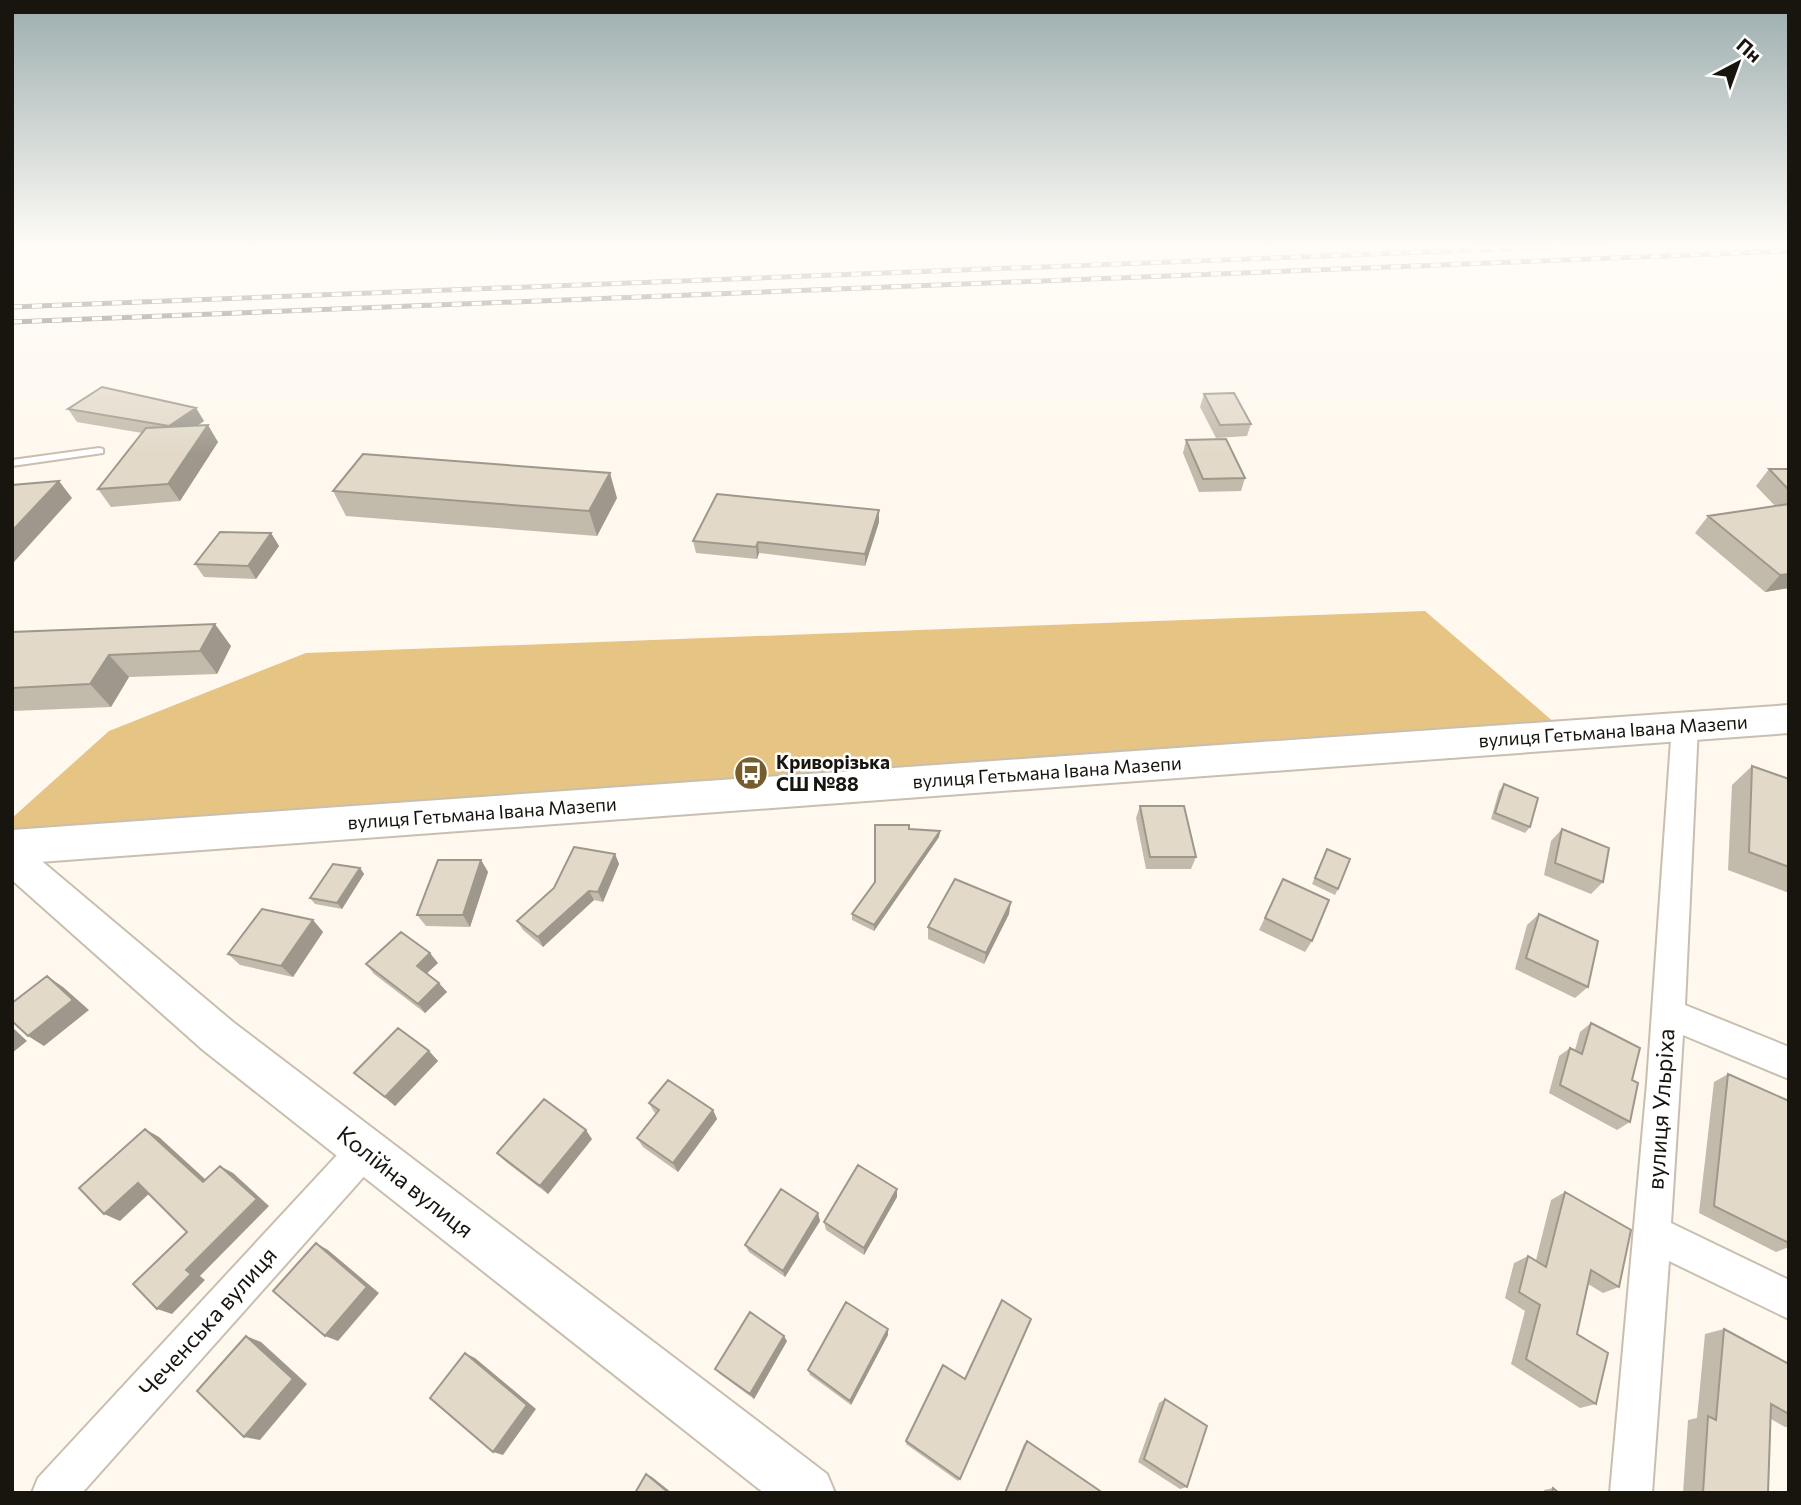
<svg xmlns="http://www.w3.org/2000/svg" width="1801" height="1505" font-family="Commissioner,sans-serif">
  <rect width="100%" height="100%" fill="#fef8ee"/>
  <path fill="#e6c484" d="M1425,611l145,125 -1558,115v-33l97,-87 197,-78z"/>
  <g fill="none" stroke-linecap="round" stroke-linejoin="round">
    <g stroke="#c8bfaf" stroke-width="4">
      <path id="service" d="M99,448l4,1v4l-91,13v-6z"/>
    </g>
    <g stroke="#c8bfaf" stroke-width="4">
      <path id="minor" d="M1685,716l9,3 4,7 -13,279 104,42v32l-106,-44 -12,188 118,57v39l-120,-58 -17,232h-42l37,-410 25,-357 4,-7z
        M364,1133l12,6 6,12 -6,12 -294,330h-50l6,-15 314,-339z"/>
    </g>
    <g stroke="#c8bfaf" stroke-width="4">
      <path id="tertiary" d="M12,843l13,4 208,175 594,452 8,19h-71l-561,-443 -191,-170z"/>
    </g>
    <g stroke="#c8bfaf" stroke-width="4">
      <path id="secondary" d="M1789,705v28l-1777,131v-34z"/>
    </g>
    <use href="#service" fill="#fff" fill-rule="evenodd"/>
    <use href="#minor" fill="#fff" fill-rule="evenodd"/>
    <use href="#tertiary" fill="#fff" fill-rule="evenodd"/>
    <use href="#secondary" fill="#fff" fill-rule="evenodd"/>
    <g stroke="#5b5850" stroke-width="5">
      <path id="rail" d="M12,307l1592,-62
        M12,322l1777,-71"/>
    </g>
    <use href="#rail" stroke="#fff" stroke-width="3.5" stroke-dasharray="10" stroke-linecap="butt"/>
  </g>
  <path fill="#c2bbac" d="M1204,394l47,30 -4,12 -31,2 -16,-31z
    M196,408l8,13 -7,5 21,16 -38,59 -69,6 -13,-18 44,-56 -65,-11 -9,-13z
    M1186,440l59,38 -4,13 -42,1 -16,-39z
    M1769,469h20v119l-24,4 -70,-59 13,-17 67,-10 -19,-20z
    M333,491l284,7 -20,38 -251,-20z
    M879,522l-14,44 -106,-13 -2,6 -61,-6 -3,-12z
    M271,533l8,13 -23,33 -52,-2 -9,-13z
    M12,632l219,14 -14,28 -88,3 -18,30 -99,4z
    M1752,766l37,13v114l-61,-23 4,-85z
    M1504,784l26,43 -5,6 -34,-14 8,-28z
    M1140,806l56,51 -5,12h-45l-10,-51z
    M909,829l31,2 -1,6 -65,94 -22,-11v-6l23,-32z
    M1562,829l41,53 -12,12 -47,-19 7,-34z
    M1327,849l11,40 -3,6 -23,-11z
    M615,854l4,10 -16,38 -9,-2 -51,47 -20,-17 -6,-9 37,-33z
    M481,860l7,12 -18,55 -44,-1 -9,-11z
    M360,868l4,6 -22,35 -27,-5 -5,-6z
    M1283,879l29,62 -7,11 -46,-22z
    M1009,914l-25,50 -56,-25v-12z
    M1539,914l49,73 -13,11 -60,-29 12,-44z
    M313,920l10,12 -30,45 -53,-12 -12,-11z
    M438,963l-11,10 20,19 -22,21 -51,-39 -8,-10z
    M1591,1023l41,57 -2,42 -13,8 -68,-37 10,-37 11,-8 5,2 5,-18z
    M429,1051l9,10 -43,45 -41,-33z
    M1728,1074l61,112v61l-13,5 -77,-39 15,-131z
    M649,1103l64,7 4,9 -39,53 -35,-25 -6,-9 19,-24 -2,-2z
    M592,1139l-44,55 -42,-32 -9,-9z
    M1565,1192l54,95 -16,6 -15,-9 -11,50 19,70 -16,4 -69,-44 14,-53 -20,-13 9,-35 14,-7 8,4 15,-60z
    M897,1197l-33,58 -38,-25 -2,-8z
    M818,1213l2,8 -35,56 -36,-25 -4,-7z
    M888,1329v6l-37,70 -41,-30 -2,-5z
    M1724,1329l65,35v63h-4l-14,-8 -3,74h-85l5,-73 9,-2 8,-84z
    M787,1341l-33,58 -34,-25 -5,-5z
    M1165,1399l22,88 -7,2 -42,-27 21,-59z
    M906,1441l54,38 -2,2 -52,-37z
    M1027,1441l76,52h-99l20,-49z
    M1553,1488l6,5h-15v-3z"/>
  <path fill="#9e988c" d="M196,408l8,13 -27,18 -8,-13z
    M208,425l10,17 -38,59 -12,-17z
    M610,473l7,25 -20,38 -8,-25z
    M59,481l13,17 -58,64 -2,-3v-28z
    M879,510v12l-14,44v-12z
    M271,533l8,13 -23,33 -8,-13z
    M758,542l1,11 -2,6 -1,-12z
    M1789,574v14l-24,4 15,-17z
    M215,624l16,22 -14,28 -17,-23z
    M109,655l20,22 -18,30 -21,-23z
    M940,831l-1,6 -65,94v-6z
    M615,854l4,10 -16,38 -5,-10z
    M481,860l7,12 -18,55 -7,-12z
    M360,868l4,6 -22,35 -5,-6z
    M589,891l5,9 -51,47 -5,-10z
    M1011,902l-2,12 -25,50 2,-11z
    M313,920l10,12 -30,45 -12,-11z
    M430,953l8,10 -13,12 -8,-9z
    M47,976l16,11 26,23 -45,36 -16,-10z
    M439,983l8,9 -22,21 -7,-9z
    M12,1027l15,14 -15,12z
    M429,1051l9,10 -43,45 -10,-9z
    M713,1110l4,9 -39,53 -5,-9z
    M145,1129l14,8 57,52 -13,-7z
    M586,1130l6,9 -44,55 -8,-8z
    M220,1166l13,7 36,33 -69,70 5,4 -33,34 -15,-5 29,-39z
    M138,1183l15,7 -33,31 -16,-7z
    M897,1189v8l-33,58v-7z
    M818,1213l2,8 -35,56 -2,-6z
    M316,1243l12,7 51,43 -41,48 -13,-5z
    M888,1329v6l-37,70 -1,-4z
    M246,1336l15,6 46,42 -47,56 -16,-3z
    M784,1336l3,5 -33,58 -4,-5z
    M465,1353l10,5 61,51 -33,46 -10,-3z
    M646,1474l6,3 20,16h-3z"/>
  <path fill="#e2d9c8" stroke="#9e988c" stroke-width="2" d="M102,387l94,21 -27,18 -101,-17z
    M1234,393l17,31 -31,1 -16,-31z
    M208,425l-40,59 -70,5 48,-61z
    M1226,439l19,39 -42,1 -17,-39z
    M363,454l247,19 -21,38 -256,-20z
    M1769,469h20v21z
    M59,481l-47,50v-46z
    M717,494l162,16 -14,44 -107,-12 -2,5 -63,-6z
    M1789,504v70l-9,1 -72,-59z
    M220,532l51,1 -23,33 -53,-2z
    M215,624l-15,27 -91,4 -19,29 -78,4v-56z
    M1752,766l37,13v88l-40,-15z
    M1504,784l34,14 -8,29 -35,-14z
    M1140,806h44l12,51h-46z
    M875,825h34v4l31,2 -66,94 -22,-11 23,-32z
    M1562,829l47,19 -6,34 -48,-19z
    M574,847l41,7 -17,38 -9,-1 -51,46 -21,-16 37,-33z
    M1327,849l23,10 -12,30 -23,-11z
    M438,860h43l-18,55h-46z
    M333,864l27,4 -23,35 -27,-5z
    M955,879l56,23 -25,51 -58,-26z
    M1283,879l46,21 -17,41 -47,-23z
    M262,909l51,11 -32,46 -53,-12z
    M1539,914l59,27 -10,46 -62,-29z
    M401,932l29,21 -13,13 22,17 -21,21 -52,-40z
    M47,976l26,24 -45,36 -16,-15v-18z
    M1591,1023l49,25 -8,32 6,3 -8,39 -70,-37 10,-37 12,6z
    M398,1028l31,23 -44,46 -31,-24z
    M1728,1074l61,27 -1,85h1v57l-75,-37z
    M668,1080l45,30 -40,53 -36,-25 22,-28 -10,-7z
    M544,1099l42,31 -46,56 -43,-33z
    M145,1129l58,53 17,-16 37,33 -71,71 5,4 -34,35 -24,-25 54,-52 -49,-49 -34,31 -25,-26z
    M858,1165l39,24 -33,59 -40,-26z
    M781,1189l37,24 -35,58 -38,-26z
    M1565,1192l66,38 -12,57 -28,-17 -14,64 31,19 -12,51 -70,-45 14,-54 -21,-13 9,-36 18,11z
    M316,1243l51,44 -42,49 -52,-45z
    M1002,1300l29,19 -71,160 -54,-38 37,-76 22,14z
    M846,1302l42,27 -38,72 -42,-31z
    M750,1312l34,24 -34,58 -35,-25z
    M1724,1329l65,35v50l-18,-10 -3,89h-65l5,-77 8,4z
    M246,1336l47,43 -49,58 -47,-46z
    M465,1353l62,52 -34,47 -63,-54z
    M1165,1399l42,27 -20,61 -43,-28z
    M1027,1441l76,52h-98z
    M646,1474l23,19h-34z
    M1553,1488l6,5h-7z"/>
  <linearGradient id="sky" x2="0" y2="1"><stop stop-color="#9cadae"/><stop offset="0.54" stop-color="#fffcf7"/><stop offset="1" stop-color="#fffcf7" stop-opacity="0"/></linearGradient>
  <rect width="1801" height="456" fill="url(#sky)"/>
  <defs>
    <g id="bus-disc" transform="scale(1.75)"><circle r="9.5" fill="#765d2e" stroke="#fff"/><path d="M-5-6H5V4H4V6H2V4H-2V6H-4V4H-5ZM-3.5-4V0h7V-4ZM-3.5 1.2v1.5H-2V1.2ZM2 1.2v1.5H3.5V1.2Z" fill="#fff"/></g>
  </defs>
  <g fill-rule="evenodd">
    <use href="#bus-disc" x="751" y="773"/>
  </g>
  <g text-anchor="middle" stroke-width="5" stroke-linejoin="round" paint-order="stroke">
    <g font-size="19" fill="#18150f" stroke="#fff">
      <text transform="translate(1613 731) rotate(-4)" y="7">вулиця Гетьмана Івана Мазепи</text>
      <text transform="translate(1047 772) rotate(-4)" y="7">вулиця Гетьмана Івана Мазепи</text>
      <text transform="translate(482 813) rotate(-4)" y="7">вулиця Гетьмана Івана Мазепи</text>
    </g>
    <g font-size="19" font-weight="bold" fill="#18150f" stroke="#fff" text-anchor="start">
      <text x="776" y="769">Криворізька<tspan x="776" dy="22">СШ №88</tspan></text>
    </g>
    <g font-size="23" fill="#18150f" stroke="#fff">
      <text transform="translate(1661 1109) rotate(-86)" y="8">вулиця Ульріха</text>
      <text transform="translate(405 1182) rotate(38)" y="8">Колійна вулиця</text>
      <text transform="translate(208 1322) rotate(-48)" y="8">Чеченська вулиця</text>
    </g>
  </g>
  <rect width="1801" height="1505" fill="none" stroke="#18150f" stroke-width="28"/>
  <g transform="translate(1738 63) rotate(41)" stroke="#ffffff" stroke-width="5" paint-order="stroke">
  <path d="M0-5L12 26L0 18L-12 26Z" fill="#18150f"/>
  <text y="-10" font-size="19" font-weight="bold" text-anchor="middle" fill="#18150f">Пн</text>
  </g>
</svg>
